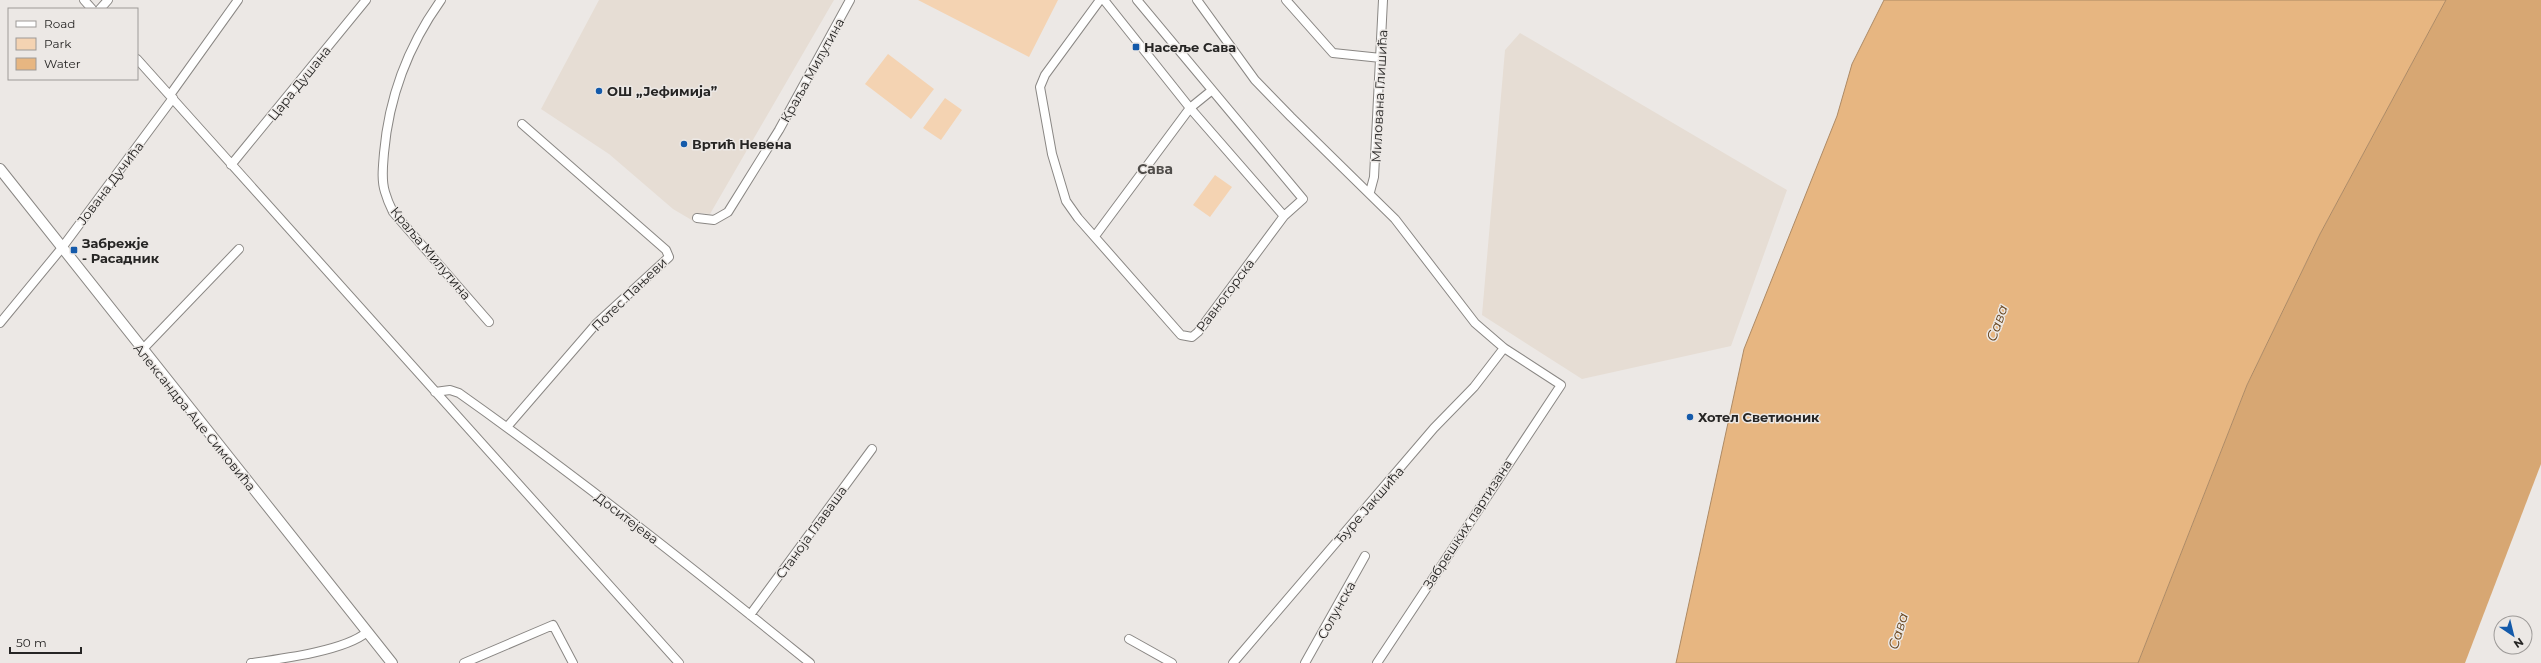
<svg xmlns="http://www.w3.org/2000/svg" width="2541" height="663" font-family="Montserrat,sans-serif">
  <rect width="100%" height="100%" fill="#ece8e5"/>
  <path fill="#e6ddd4" d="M599,0h235l-124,214 -10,-1 -5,9 -22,-13 -64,-55 -68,-45z
    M1520,33l267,157 -56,156 -149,33 -100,-64 23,-265z"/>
  <path fill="#f4d3b2" d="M918,0h140l-29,57z
    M888,54l46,35 -23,30 -46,-35z
    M945,98l17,12 -21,30 -18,-12z
    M1215,175l17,12 -22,30 -17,-12z"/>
  <path fill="#d7a773" d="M2446,0h95v464l-76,199h-327l109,-278 73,-151z"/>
  <path fill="#e7b681" stroke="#ad8a65" d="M1884,0h562l-126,234 -73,151 -109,278h-462l68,-314 93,-233 15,-52z"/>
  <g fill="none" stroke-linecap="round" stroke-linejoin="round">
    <g stroke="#8a8784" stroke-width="10">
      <path id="minor" d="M84,0l8,9
        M441,0c-33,46 -52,96 -57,153 -1,13 -3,27 1,39 2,7 5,14 8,20l96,110
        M1100,0l-55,75 -5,12 12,67 14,47 12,17 103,117 11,2 6,-5 86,-116 19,-17 -166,-199
        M1104,0l86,108 94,108
        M1197,0l58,80 36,37 104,102 80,104 29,25 57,37 -184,278
        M1286,0l47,53 48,5
        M100,9l8,-9
        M137,59l542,604
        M170,95l68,-95
        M231,165l135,-165
        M1370,192l4,-15 9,-177
        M697,218l17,2 14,-8 51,-82 71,-130
        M1095,236l95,-128 21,-17
        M0,323l61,-74 112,-151
        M142,350l97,-101
        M435,392l15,-2 9,3c120,85 236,177 351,270
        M507,427l89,-103 73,-67 -3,-7 -144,-126
        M750,615l122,-166
        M1129,639l43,24
        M251,663c29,-4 94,-12 116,-31
        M464,663l89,-38 20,38
        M1233,663l201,-235 40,-41 30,-39
        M1305,663l60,-107"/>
    </g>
    <g stroke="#8a8784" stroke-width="12">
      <path id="tertiary" d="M0,169l392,494"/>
    </g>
    <use href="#minor" stroke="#fff" stroke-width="8"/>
    <use href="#tertiary" stroke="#fff" stroke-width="10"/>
  </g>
  <g fill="#145aaa" stroke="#ece8e5" stroke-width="1.5">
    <rect x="1132" y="43" width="8" height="8" rx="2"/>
    <circle cx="599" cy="91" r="4"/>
    <circle cx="684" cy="144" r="4"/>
    <rect x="70" y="246" width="8" height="8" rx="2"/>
    <circle cx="1690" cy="417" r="4"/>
  </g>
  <g text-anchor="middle" stroke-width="3" stroke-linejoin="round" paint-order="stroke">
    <g font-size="13" font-weight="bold" fill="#262524" stroke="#ece8e5" text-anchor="start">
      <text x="1144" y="52">Насеље Сава</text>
      <text x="607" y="96">ОШ „Јефимија”</text>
      <text x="692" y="149">Вртић Невена</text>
      <text x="82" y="248">Забрежје<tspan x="82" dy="15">- Расадник</tspan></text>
      <text x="1698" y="422">Хотел Светионик</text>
    </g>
    <g font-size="13" fill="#262524" stroke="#ece8e5">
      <text transform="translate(812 70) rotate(-61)" y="5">Краља Милутина</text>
      <text transform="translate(299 83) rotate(-51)" y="5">Цара Душана</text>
      <text transform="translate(1379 96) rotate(-87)" y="5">Милована Глишића</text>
      <text transform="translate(110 183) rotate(-53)" y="5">Јована Дучића</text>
      <text transform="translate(431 253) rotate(50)" y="5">Краља Милутина</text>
      <text transform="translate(629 294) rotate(-44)" y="5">Потес Пањеви</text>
      <text transform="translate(1225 295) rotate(-53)" y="5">Равногорска</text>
      <text transform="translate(195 417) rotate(51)" y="5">Александра Аце Симовића</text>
      <text transform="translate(1369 505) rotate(-49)" y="5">Ђуре Јакшића</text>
      <text transform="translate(627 518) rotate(37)" y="5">Доситејева</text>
      <text transform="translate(1467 524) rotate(-57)" y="5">Забрешких партизана</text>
      <text transform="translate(811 532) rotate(-54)" y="5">Станоја Главаша</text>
      <text transform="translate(1336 610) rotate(-61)" y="5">Солунска</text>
    </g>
    <g font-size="14" font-weight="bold" fill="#504d4a" stroke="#ece8e5">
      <text x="1155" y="174">Сава</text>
    </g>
    <g font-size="14" font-style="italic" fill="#67451e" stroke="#ece8e5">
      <text transform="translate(1997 323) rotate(-70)" y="5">Сава</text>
      <text transform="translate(1898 631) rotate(-73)" y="5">Сава</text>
    </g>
  </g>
  <rect x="8" y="8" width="130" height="72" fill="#ece8e5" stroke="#9d9a98"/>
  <rect x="16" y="21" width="20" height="6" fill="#ffffff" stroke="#9d9a98"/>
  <text x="44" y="28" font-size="12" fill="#262524">Road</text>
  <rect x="16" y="38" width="20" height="12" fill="#f4d3b2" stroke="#9d9a98"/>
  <text x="44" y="48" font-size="12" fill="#262524">Park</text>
  <rect x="16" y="58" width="20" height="12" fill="#e7b681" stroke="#9d9a98"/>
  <text x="44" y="68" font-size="12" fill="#262524">Water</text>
  <g transform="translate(2513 635) rotate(145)"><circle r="19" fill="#ece8e5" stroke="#9d9a98"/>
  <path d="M0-3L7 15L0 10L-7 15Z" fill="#145aaa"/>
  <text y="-6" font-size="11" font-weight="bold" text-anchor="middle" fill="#262524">N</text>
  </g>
  <path d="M10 647v6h71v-6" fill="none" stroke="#262524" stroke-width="2"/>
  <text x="16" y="647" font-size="12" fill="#262524" stroke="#ece8e5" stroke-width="3" paint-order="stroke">50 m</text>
</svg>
